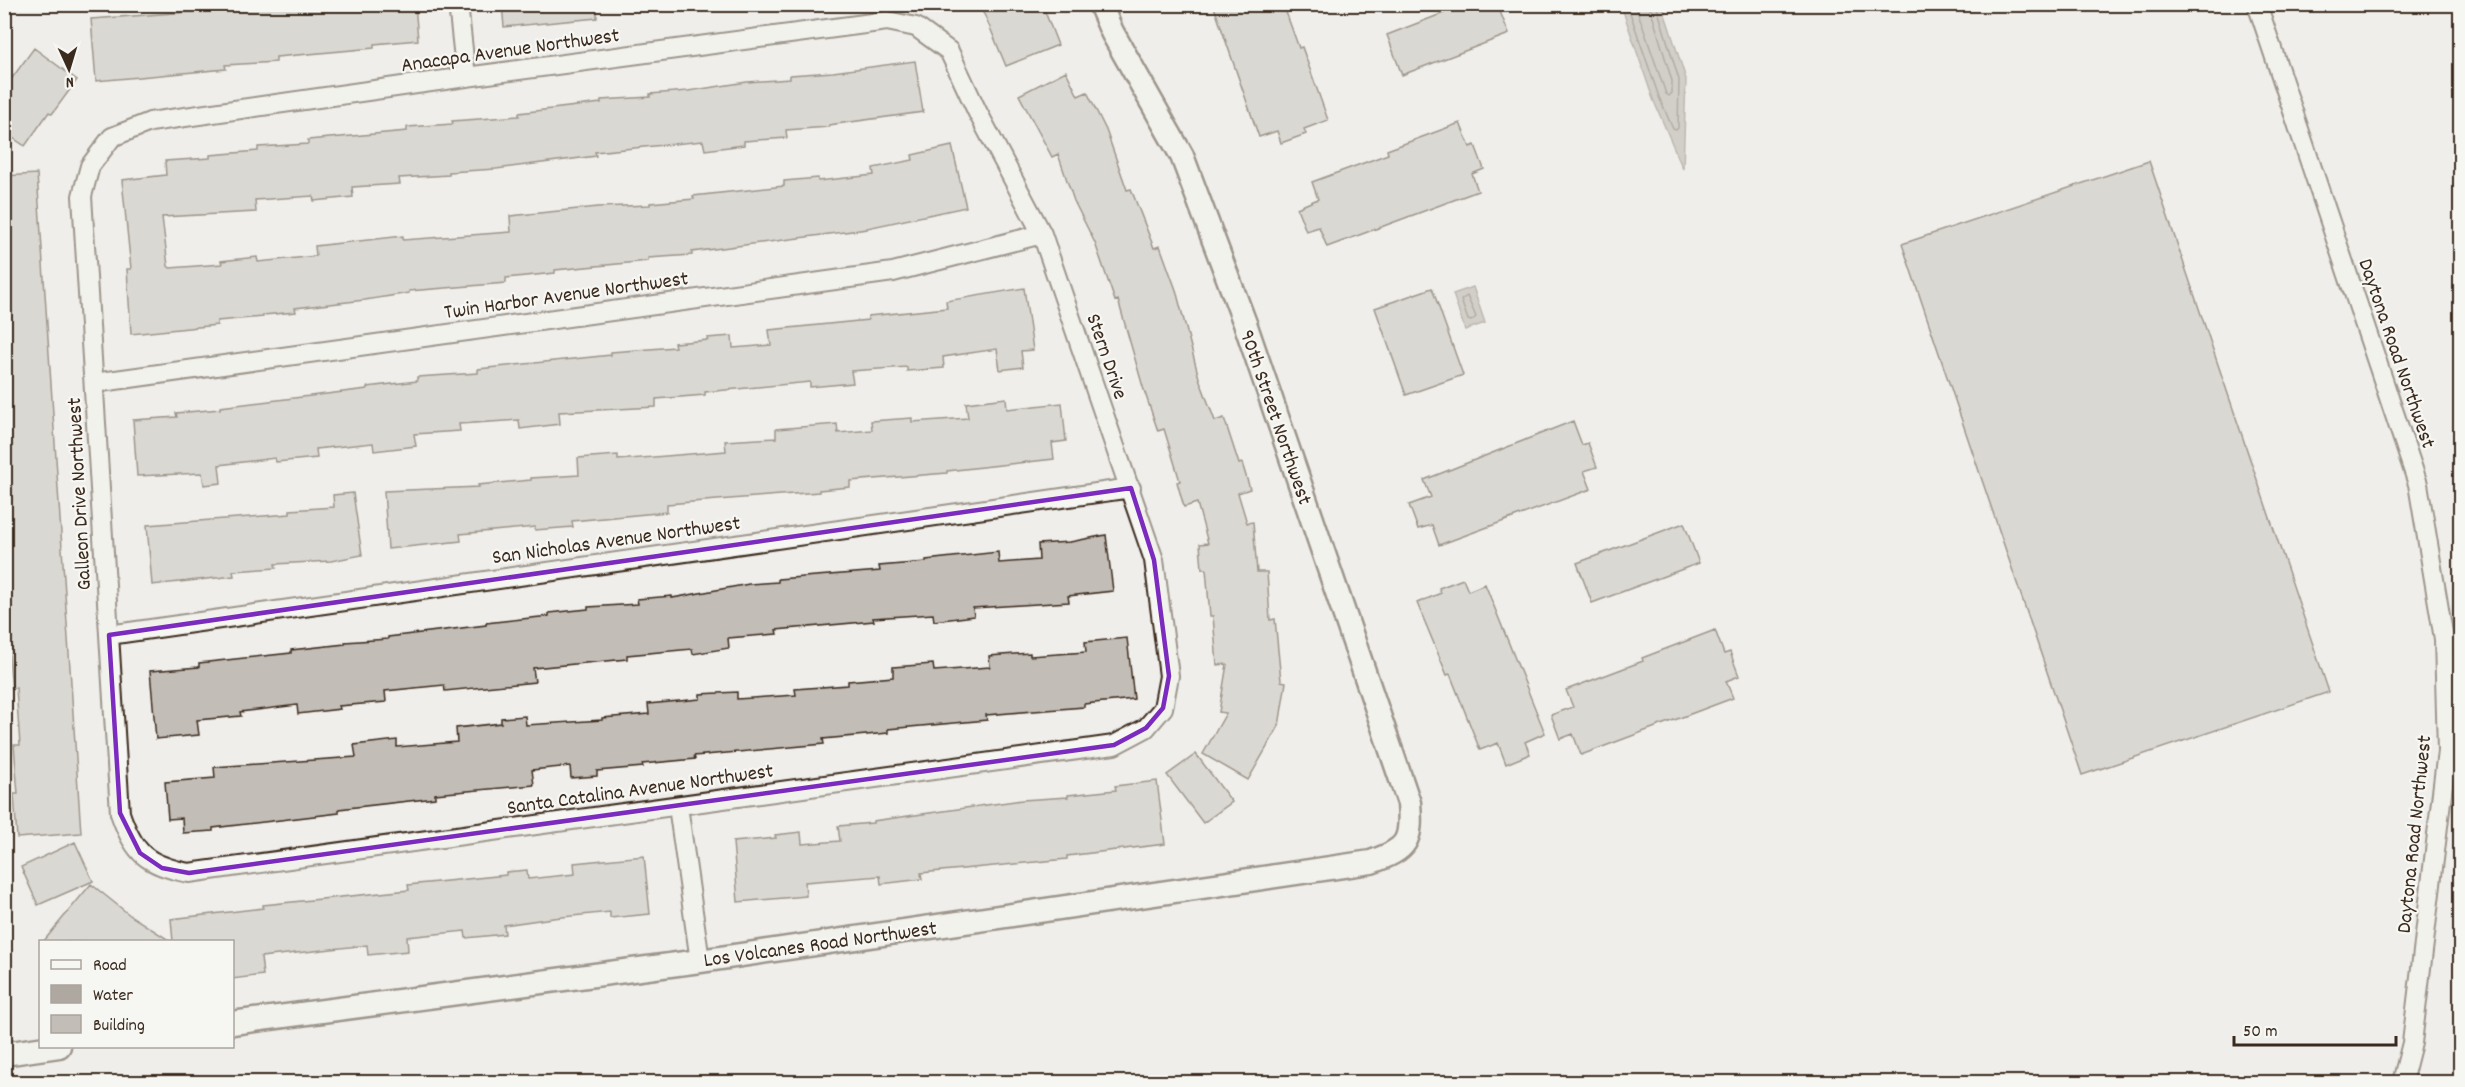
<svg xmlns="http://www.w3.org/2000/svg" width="2465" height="1087" font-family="Dekko,sans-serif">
  <rect width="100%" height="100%" fill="#efeeea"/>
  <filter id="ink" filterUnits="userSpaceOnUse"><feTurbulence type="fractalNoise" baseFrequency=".0167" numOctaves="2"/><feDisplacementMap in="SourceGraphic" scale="12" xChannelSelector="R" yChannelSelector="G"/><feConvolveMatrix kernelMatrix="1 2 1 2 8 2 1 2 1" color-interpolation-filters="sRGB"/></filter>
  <g filter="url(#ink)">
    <path fill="#afa8a1" stroke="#81766d" stroke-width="1.5" d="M1621,5h41l24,74 -3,90 -30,-70z
      M1473,287l12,36 -20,7 -12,-36z"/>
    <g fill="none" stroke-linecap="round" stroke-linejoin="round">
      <path stroke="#695c52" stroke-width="1.5" d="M1627,4l32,93 14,32 3,1 2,-2 1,-48 -23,-76
        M1635,4l31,90 3,2 3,-3v-12l-23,-77
        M1467,296l9,21 -5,4 -3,-1 -7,-20z"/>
    </g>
    <path fill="#c2bdb7" stroke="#3b2a1e" stroke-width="1.5" d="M259,4h156l3,36 -44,4v4l-98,9v5l-51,3 1,4 -130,12 -5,-62 140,-10v-3z
      M502,4h95v14l-93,9z
      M978,4h64l16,41 -52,21 -20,-48z
      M1213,4h70l16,44 3,-1 26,73 -24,9 2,5 -25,9 -4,-12 -18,6z
      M1467,4h30l12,30 -107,41 -15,-40z
      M34,48l43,32 -25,34 -3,-2 -24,34 -21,-14v-43z
      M915,61l8,51 -94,13v2l-43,3 1,8 -43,3v4l-39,5 -2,-9 -108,11 1,4 -100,13 -47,3v3l-50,3 1,6 -48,3 1,10 -39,4 -1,-5 -58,4 1,12 -94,5 6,49 2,2 52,-4 -1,-3 36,-4 1,5 58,-6 -1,-10 88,-10v4l108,-8 -1,-16 88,-9 52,-2v-2l44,-4 -1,-3 91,-10v-5l34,-3v3l56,-6 -1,-7 40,-8 -1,-5 40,-9 14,61 -99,21v1l-175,23v3l-44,3v3l-93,9v3l-49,5v5l-97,8v2l-44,7 -70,8 1,4 -33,3v2l-46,4v4l-86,9 -4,-65h4l-9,-89 44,-5 -1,-14 45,-3v-3l48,-4v-4l50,-3v-4l99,-9v-4l46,-3 -1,-3 67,-5v-3l82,-10v-3l49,-3v-3l38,-3 59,-9 43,-3v-4l43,-3z
      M1066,71l12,25 9,-4 19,38 21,60 4,-1 23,59 6,-2 16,44 23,88 16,43 9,-3 15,46 3,-1 8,26 -12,4 9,30 6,-1 4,50h10l3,48 5,-1 6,62 5,1 -7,44 -31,54 -45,-26 23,-41 -7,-1 8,-48 -10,1 -4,-49h-3l-4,-47h-4l-2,-25 8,-1 -11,-40 -13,4 -7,-25 3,-1 -16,-52 -6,2 -15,-44 -25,-87 -3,1 -20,-58 -21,-42 -16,-47 -6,3 -33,-62z
      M1460,123l10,24 5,-2 9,24 -12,5 6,17 -151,56 -8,-20 -13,4 -9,-23 21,-9 -6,-17 76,-28 -1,-4z
      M2149,161l180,531 -247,83 -180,-531z
      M37,174l44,659 -64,5 -3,-44h4l-4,-49h6l-4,-57h-4l-8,-81v-51h3l-3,-30v-350z
      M1024,288l9,62 -12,1 2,16 -23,3 -3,-21 -54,8 1,11 -37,3v-4l-56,4 2,12 -43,4v-5l-105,10v3l-49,4v8l-97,5 1,12 -40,5 -1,-9 -60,4 1,7 -46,3 2,12 -42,5 -1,-8 -57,6 1,9 -41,4 -1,-4 -56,7 2,18 -17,2 -2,-12 -65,3 -4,-56 44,-3 -1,-4 44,-4v-2l147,-18v-2l50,-6v-4l61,-4v-4l133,-14v-3l64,-5 -1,-4 34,-3 -1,-2 25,-2 1,12 38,-3 -2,-15 99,-10v-4l79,-8 -1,-7z
      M1432,288l31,87 -57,20 -31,-87z
      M1006,398l1,11 55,-6 4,38 -14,2 2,16 -107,12v2l-97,8v6l-31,3v2l-152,12v8l-95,9 1,6 -38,3v-3l-75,7 1,7 -73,8 -4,-58 95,-4 -1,-2 53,-5v-2l48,-3 -1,-17 40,-3v5l108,-9 -1,-10 51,-3v-9l61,-5 1,9 34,-3 -1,-9 41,-3v4l56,-4 -2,-15z
      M1573,421l9,24 6,-2 9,24 -13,4 7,18 -152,56 -7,-20 -14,4 -9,-24 22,-8 -7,-17z
      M353,493l9,62 -31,6 -56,3 1,4 -43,3 1,5 -82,9 -5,-60 143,-11v-4l44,-3 -1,-12z
      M1684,523l15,40 -107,40 -15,-40z
      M1106,535l7,56 -45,5 1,6 -96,6 1,8 -40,5 -1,-7 -60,4 1,3 -98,9 1,4 -49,4 1,10 -36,6 -1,-5 -65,6v4l-94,9 2,14 -90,9 -1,-6 -59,6 1,11 -47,4 1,3 -42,5 -1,-9 -57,7 1,4 -44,4 2,15 -43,4 -6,-68 49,-4v-4l92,-10v-3l54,-6v-2l43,-3v-2l98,-12v-2l63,-7v-3l39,-4v-2l50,-3 -1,-5 35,-3v2l77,-14 29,-2v-3l102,-8 -1,-5 47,-4v-2l72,-8 1,11 40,-3 -1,-16 32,-2z
      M1463,579l5,12 17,-7 60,149 -20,9 5,12 -24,10 -8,-21 -18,7 -30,-76 -3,1 -30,-72 24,-10 -2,-5z
      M1715,630l9,24 6,-2 9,24 -13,5 7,17 -152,57 -8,-21 -13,5 -9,-24 22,-8 -7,-17 77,-29 -1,-3z
      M1127,638l7,61 -50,5v3l-98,8 1,5 -99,9v4l-65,6 1,5 -130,12 1,3 -53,5 1,3 -46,4v5l-26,2 -1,-12 -38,4 2,15 -99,9v4l-96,11v4l-126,15v3l-30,2 -1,-15 -14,1 -3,-37 50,-4 -1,-11 142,-10 -2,-12 43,-5v7l60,-5 -1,-14 45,-5v-5l24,-2 1,9 76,-5v-2l47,-4 -1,-10 52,-5v-5l37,-2v7l59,-4 -1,-6 53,-4v-4l45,-4v-10l40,-3 1,7 56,-4 -1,-11 41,-3v3l56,-4 -1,-10z
      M1196,754l36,48 -29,21 -36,-48z
      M1157,781l8,63 -98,12v3l-146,14 1,6 -41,5 -1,-8 -75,6 1,14 -68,6 -5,-60 43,-4 -1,-3 26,-3 1,12 38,-3 -2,-15 35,-3v-2l149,-21 46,-3v-2l48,-5 -1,-4z
      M75,842l18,39 -55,24 -17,-38z
      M644,856l6,58 -40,4v-6l-57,6 -49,7 1,9 -39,4 -1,-7 -58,6 1,14 -40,4 -1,-10 -106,12 2,18 -31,4v-37h-59l-2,-23 92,-11v-3l146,-15 -1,-5 98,-10v-3l21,-2 1,9 47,-5 -1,-11z
      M91,884l40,32 41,26h-129z"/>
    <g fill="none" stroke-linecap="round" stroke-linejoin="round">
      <g stroke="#3b2a1e" stroke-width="22">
        <path id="minor" d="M458,4l8,73
          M2257,4l161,480 26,155 3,112 -35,292 -10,39
          M887,21l29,6 33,24 28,60 65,123 112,326 15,116 -6,32 -17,20 -32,17 -925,128c-42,-8 -55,-19 -69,-60l-38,-617 8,-30 22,-29 38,-15 316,-45z
          M94,383l799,-111 149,-38
          M109,635l1022,-147
          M678,806l22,155"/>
      </g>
      <g stroke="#3b2a1e" stroke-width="27">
        <path id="tertiary" d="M232,1023l468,-62 671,-99c37,-13 41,-21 38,-59l-163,-477 -64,-170 -70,-124 -12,-28
          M4,1054l55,-8"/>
      </g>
      <use href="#minor" stroke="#f6f6f2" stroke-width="18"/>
      <use href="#tertiary" stroke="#f6f6f2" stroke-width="22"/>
    </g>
  </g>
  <path d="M0 0H2465V1087H0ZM1131,488l23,72 15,116 -6,32 -17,20 -32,17 -925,128 -27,-5 -22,-15 -20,-40 -11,-178z" fill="#efeeea" fill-opacity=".55" fill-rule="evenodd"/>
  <path fill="none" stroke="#7b2cbf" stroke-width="4.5" stroke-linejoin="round" d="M1131,488l23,72 15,116 -6,32 -17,20 -32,17 -925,128 -27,-5 -22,-15 -20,-40 -11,-178z"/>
  <g text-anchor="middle" stroke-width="4.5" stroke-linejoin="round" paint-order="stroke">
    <g font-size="21" fill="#3b2a1e" stroke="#f6f6f2">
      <text transform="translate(510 49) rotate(-8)" y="7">Anacapa Avenue Northwest</text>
      <text transform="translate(566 294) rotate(-8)" y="7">Twin Harbor Avenue Northwest</text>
      <text transform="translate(2398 353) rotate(71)" y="7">Daytona Road Northwest</text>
      <text transform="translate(1108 356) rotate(71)" y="7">Stern Drive</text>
      <text transform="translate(1277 417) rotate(71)" y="7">90th Street Northwest</text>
      <text transform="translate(78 494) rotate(-93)" y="7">Galleon Drive Northwest</text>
      <text transform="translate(616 539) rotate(-8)" y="7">San Nicholas Avenue Northwest</text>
      <text transform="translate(640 788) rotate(-8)" y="7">Santa Catalina Avenue Northwest</text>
      <text transform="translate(2413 834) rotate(-84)" y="7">Daytona Road Northwest</text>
      <text transform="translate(820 943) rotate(-8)" y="7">Los Volcanes Road Northwest</text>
    </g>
  </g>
  <rect width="2465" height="1087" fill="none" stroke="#f6f6f2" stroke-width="24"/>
  <rect x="12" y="12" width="2441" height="1063" fill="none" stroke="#3b2a1e" stroke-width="2" filter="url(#ink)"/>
  <rect x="39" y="940" width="195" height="108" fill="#f6f6f2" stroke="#aba49d" stroke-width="1.5"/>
  <rect x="51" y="960" width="30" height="9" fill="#f6f6f2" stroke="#aba49d" stroke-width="1.5"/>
  <text x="93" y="970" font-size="18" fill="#3b2a1e">Road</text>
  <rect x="51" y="985" width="30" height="18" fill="#afa8a1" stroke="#aba49d" stroke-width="1.5"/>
  <text x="93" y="1000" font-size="18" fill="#3b2a1e">Water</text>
  <rect x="51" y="1015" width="30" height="18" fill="#c2bdb7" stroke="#aba49d" stroke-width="1.5"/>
  <text x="93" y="1030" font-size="18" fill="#3b2a1e">Building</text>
  <g transform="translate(69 69) rotate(176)" stroke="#f6f6f2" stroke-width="4.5" paint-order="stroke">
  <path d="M0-4.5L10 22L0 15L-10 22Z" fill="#3b2a1e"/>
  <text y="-9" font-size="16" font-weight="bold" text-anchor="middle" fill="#3b2a1e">N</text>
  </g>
  <path d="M2234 1036v9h162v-9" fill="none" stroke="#3b2a1e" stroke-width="3"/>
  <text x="2243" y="1036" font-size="18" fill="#3b2a1e" stroke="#f6f6f2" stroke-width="4.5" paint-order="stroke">50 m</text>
</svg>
